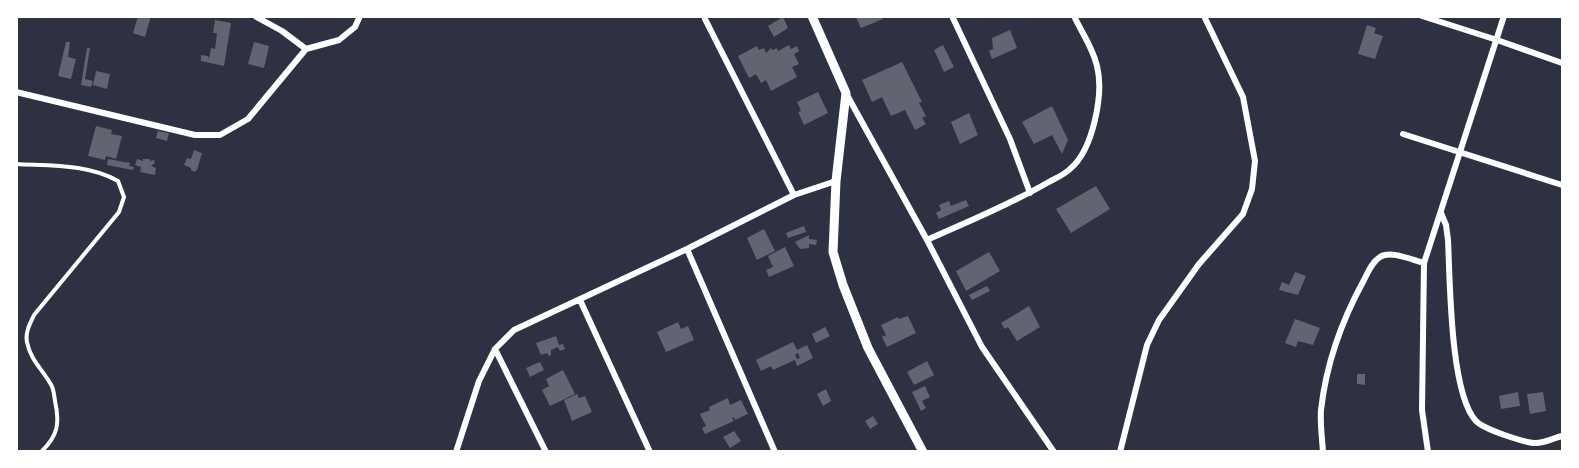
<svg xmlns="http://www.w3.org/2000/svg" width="1579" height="468" font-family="'Source Sans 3',sans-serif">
  <rect width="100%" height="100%" fill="#2d3142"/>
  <path fill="#626471" d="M138,16h13l-6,21 -12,-4z
    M855,16h27l1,3 -22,9z
    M783,17l5,11 -14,9 -6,-11z
    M215,20l16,3 -7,43 -23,-5v-6l7,1 1,3 2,-11 4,1 2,-16h-4z
    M1367,25l9,3 -2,5 9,3 -8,23 -17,-5z
    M1010,30l7,18 -25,11 -3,-8 4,-2 -1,-11z
    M66,42h4l-2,15 8,2 -5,20 -13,-3z
    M254,42l15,4 -5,22 -16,-4z
    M789,45l2,4 6,-3 2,5 -5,3 5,10 -7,3 5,10 -26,14 -5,-11 -5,3 -5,-9 -7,4 -11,-22 19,-10 2,4 5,-2 2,5 5,-5 1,2 5,-2 1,3z
    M943,45l11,22 -10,5 -10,-22z
    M87,48h3l-5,31 8,2 -2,6 -10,-2z
    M902,62l20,40 -3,1 7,13 -4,2 4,6 -11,6 -10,-20 -14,6 -9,-19 -10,5 -10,-22z
    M96,71l14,3 -3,15 -14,-4z
    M818,92l10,21 -24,12 -6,-13 3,-1 -4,-9z
    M1052,106l16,34 -6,14 -10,-19 -18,9 -12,-22z
    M969,113l9,22 -18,9 -9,-22z
    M96,126l16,4 -1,4 11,2 -6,23 -10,-3 -1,4 -17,-4z
    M158,131l11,2 -2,8 -11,-3z
    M194,150l8,3 -5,17 -3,2 -3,-2v-2l-7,-3 3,-7 4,1z
    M108,159l22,4 -1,3 5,1 -1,3 -26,-5z
    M137,159l6,2v-2h7v2l4,-1 1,3 -4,3 5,2 -1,7 -15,-3 1,-5 -6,-2z
    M1096,186l14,23 -39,24 -15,-24z
    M966,200l3,6 -30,13 -3,-6 5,-3 -2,-5 10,-4 2,5z
    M804,226l2,6 -18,6 -2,-5z
    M764,229l11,22 -18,9 -10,-22z
    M809,235v4l8,1 -1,5 -7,-1v4l-9,1 -5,-7z
    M785,247l9,19 -25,11 -3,-7 7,-3 -5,-11z
    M989,252l11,19 -34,20 -10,-20z
    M1295,272l11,4 -8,19 -19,-5 3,-8 7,3z
    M987,286l3,5 -18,9 -3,-5z
    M1029,306l11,21 -23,14 -9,-14 -3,2 -4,-6z
    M908,316l8,17 -29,14 -5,-10 4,-2 -5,-10 17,-8 1,2z
    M1295,319l25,9 -7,17 -15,-4 -2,6 -11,-4z
    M678,322l3,7 7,-3 6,14 -28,12 -9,-20z
    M825,327l5,9 -14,7 -4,-9z
    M556,336l3,9 4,-1 2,5 -5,2 -2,-4 -7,3v5l-2,1 -2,-3 -6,2 -5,-12z
    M793,342l4,8 10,-5 6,13 -16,8 -2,-6 5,-2 -2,-5 -3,2 2,4 -24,11 -2,-4 -10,5 -5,-11z
    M927,361l7,14 -20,10 -7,-13z
    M540,362l4,8 -14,7 -4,-9z
    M563,370l12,24 -25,12 -8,-16 7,-4 -3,-7z
    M1357,374h8v11l-8,-1z
    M925,386l5,11 -8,4 4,7 -5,3 -9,-19z
    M826,389l5,12 -8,5 -6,-12z
    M1518,392l2,14 -19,3 -2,-13z
    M1543,392l3,19 -16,3 -3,-20z
    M577,394l2,4 6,-2 7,16 -20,9 -8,-21z
    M728,398l2,7 11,-5 7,14 -13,6 -1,-3 -2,1 2,3 -29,13 -3,-6 4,-2 -6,-12 10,-4 -1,-3z
    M873,416l5,8 -8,5 -5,-8z
    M734,431l7,10 -11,7 -7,-11z"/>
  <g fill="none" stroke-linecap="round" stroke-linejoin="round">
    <path stroke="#fff" stroke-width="4" d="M16,164c34,2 72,0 102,17l6,16 -5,15 -85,103c-4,9 -9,17 -7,27 3,17 15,27 23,41 4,5 4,12 5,18 5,22 3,35 -14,51"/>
    <path stroke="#fff" stroke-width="6" d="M255,16l27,15 24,18
      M952,16l58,123 20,54
      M1422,16l75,24 65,23
      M705,19l89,176 42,-14
      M16,92l179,43h25l28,-16 58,-70 33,-9 16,-13 5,-11
      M847,95l80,145 55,107 72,105
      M1403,134l159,51
      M1441,213l5,12 2,15c2,39 2,154 28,181 7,8 49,22 60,22 8,0 18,-5 26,-7
      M927,240c40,-18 82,-35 120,-57 7,-4 17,-8 23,-14 23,-19 34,-75 27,-103 -4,-18 -15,-33 -23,-50
      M687,249l88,203
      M580,300l70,152
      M495,349l51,103
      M456,452l23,-71 16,-32 19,-19 173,-81 107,-54
      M1120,452l27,-107 12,-25 40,-56 44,-50 9,-25 3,-28 -12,-64 -39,-81
      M1323,452c-1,-14 -3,-29 -2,-42 5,-45 21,-90 43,-130 4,-8 8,-18 16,-23 11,-7 32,3 44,6
      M1428,452l-6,-42 2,-147 80,-247"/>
    <path stroke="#fff" stroke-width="9" d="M812,16l34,77 -10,88 -3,71 10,33 25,63 55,104"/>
  </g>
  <rect width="1579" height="468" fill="none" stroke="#ffffff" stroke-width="36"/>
</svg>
